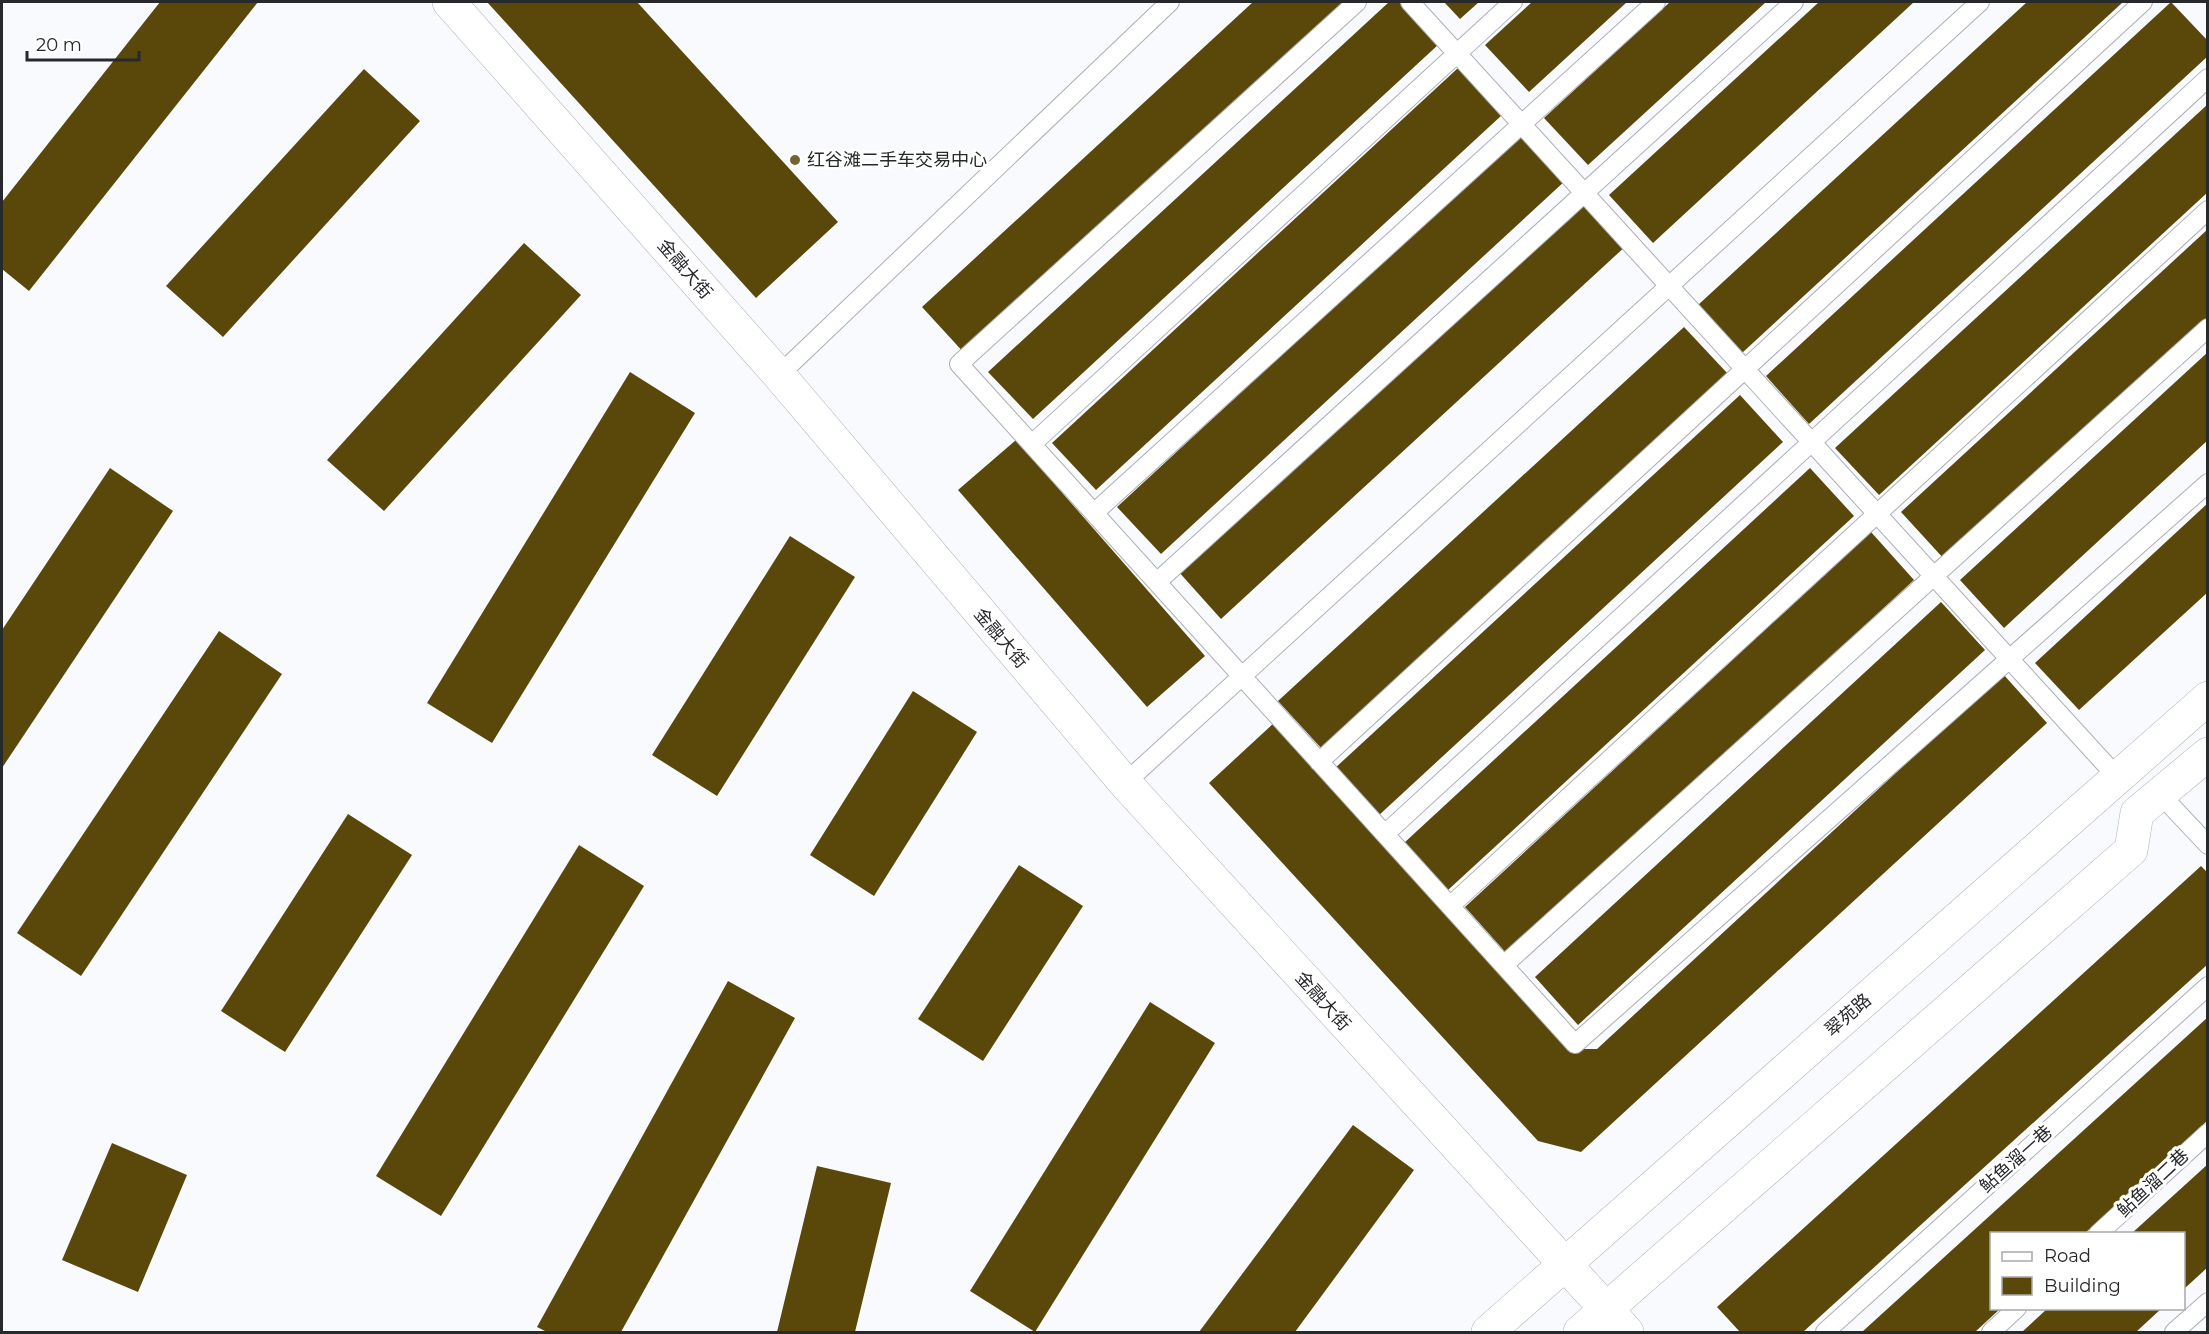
<svg xmlns="http://www.w3.org/2000/svg" width="2209" height="1334" font-family="Montserrat,'Noto Sans SC',sans-serif">
  <rect width="100%" height="100%" fill="#f8fafe"/>
  <path fill="#5a480b" d="M160,2h98l-229,289 -27,-22v-67z
    M487,2h150l201,220 -82,76z
    M1253,2h96l-383,353 -44,-48z
    M1389,2h10l40,42 -406,375 -45,-47z
    M1444,2h35l-19,17z
    M1532,2h95l-98,90 -44,-47z
    M1670,2h96l-178,163 -44,-47z
    M1819,2h95l-261,241 -44,-48z
    M2027,2h96l-381,351 -44,-48z
    M2171,2l37,39v15l-399,368 -43,-48z
    M1458,68l44,47 -406,375 -44,-47z
    M364,69l56,52 -197,216 -57,-51z
    M2208,104v88l-329,303 -44,-47z
    M1523,132l43,48 -405,374 -44,-47z
    M1584,196l44,48 -407,375 -43,-48z
    M2208,229v89l-263,242 -44,-48z
    M524,243l57,52 -197,216 -57,-51z
    M1684,327l44,47 -406,375 -44,-48z
    M2208,352v88l-204,188 -44,-48z
    M630,372l65,41 -203,330 -65,-40z
    M1740,395l43,47 -406,375 -43,-48z
    M1016,440l189,216 -58,51 -189,-217z
    M110,468l63,43 -171,257v-138z
    M1810,468l44,48 -406,374 -44,-47z
    M2208,503v89l-129,118 -44,-47z
    M1871,532l43,48 -406,375 -43,-48z
    M790,536l65,41 -138,219 -65,-41z
    M1941,602l44,48 -407,375 -43,-48z
    M219,631l63,43 -201,302 -64,-43z
    M2003,674l44,49 -466,429 -43,-11 -329,-358 66,-61 300,327h22z
    M913,691l64,41 -103,164 -64,-41z
    M348,814l64,41 -127,197 -64,-41z
    M579,845l65,41 -203,330 -65,-40z
    M1019,865l64,41 -100,155 -65,-42z
    M2201,866l7,7v91l-405,368h-63l-23,-25z
    M728,981l67,37 -174,314h-74l-10,-5z
    M1150,1002l65,41 -180,289 -65,-41z
    M2208,1017v103l-124,114h-92v74h9l-26,24h-113z
    M1353,1125l61,45 -119,162h-96z
    M112,1143l75,32 -49,117 -76,-32z
    M2208,1164v103l-24,22v-55h-53z
    M817,1166l74,17 -36,149h-78z
    M2048,1308h114l-26,24h-114z"/>
  <g fill="none" stroke-linecap="round" stroke-linejoin="round">
    <g stroke="#abafb5" stroke-width="20">
      <path id="service" d="M1357,2l-398,362 616,680 633,-561
        M1410,2l708,776
        M779,375l391,-373
        M1032,444l481,-442
        M1094,513l562,-511
        M1157,582l637,-580
        M1319,762l824,-760
        M1125,783l855,-781
        M2160,794l48,51
        M1385,834l823,-756
        M1450,906l758,-696
        M1504,965l704,-637
        M2098,1234l110,-101
        M1825,1332l383,-346
        M1991,1332l26,-24
        M2174,1332l34,-30"/>
    </g>
    <g stroke="#abafb5" stroke-width="34">
      <path id="tertiary" d="M449,2l330,373 346,408 502,549
        M1488,1332l720,-634
        M1580,1332l551,-482 6,-37 71,-59"/>
    </g>
    <use href="#service" stroke="#fff" stroke-width="18"/>
    <use href="#tertiary" stroke="#fff" stroke-width="33"/>
  </g>
  <circle fill="#736331" stroke="#fff" stroke-width="2" cx="795" cy="160" r="6"/>
  <g text-anchor="middle" stroke-width="6" stroke-linejoin="round" paint-order="stroke">
    <g font-size="18" fill="#28292c" stroke="#fff" text-anchor="start">
      <text x="807" y="166">红谷滩二手车交易中心</text>
    </g>
    <g font-size="18" fill="#28292c" stroke="#fff">
      <text transform="translate(685 269) rotate(49)" y="6">金融大街</text>
      <text transform="translate(1001 638) rotate(50)" y="6">金融大街</text>
      <text transform="translate(1323 1001) rotate(48)" y="6">金融大街</text>
      <text transform="translate(1848 1015) rotate(-41)" y="6">翠苑路</text>
      <text transform="translate(2016 1159) rotate(-42)" y="6">鲇鱼溜一巷</text>
      <text transform="translate(2153 1183) rotate(-43)" y="6">鲇鱼溜二巷</text>
    </g>
  </g>
  <rect width="2209" height="1334" fill="none" stroke="#28292c" stroke-width="6"/>
  <rect x="1990" y="1232" width="195" height="78" fill="#ffffff" stroke="#a9a9ab" stroke-width="1.5"/>
  <rect x="2002" y="1252" width="30" height="9" fill="#ffffff" stroke="#a9a9ab" stroke-width="1.5"/>
  <text x="2044" y="1262" font-size="18" fill="#28292c">Road</text>
  <rect x="2002" y="1277" width="30" height="18" fill="#5a480b" stroke="#a9a9ab" stroke-width="1.5"/>
  <text x="2044" y="1292" font-size="18" fill="#28292c">Building</text>
  <path d="M27 51v9h112v-9" fill="none" stroke="#28292c" stroke-width="3"/>
  <text x="36" y="51" font-size="18" fill="#28292c" stroke="#ffffff" stroke-width="4.5" paint-order="stroke">20 m</text>
</svg>
